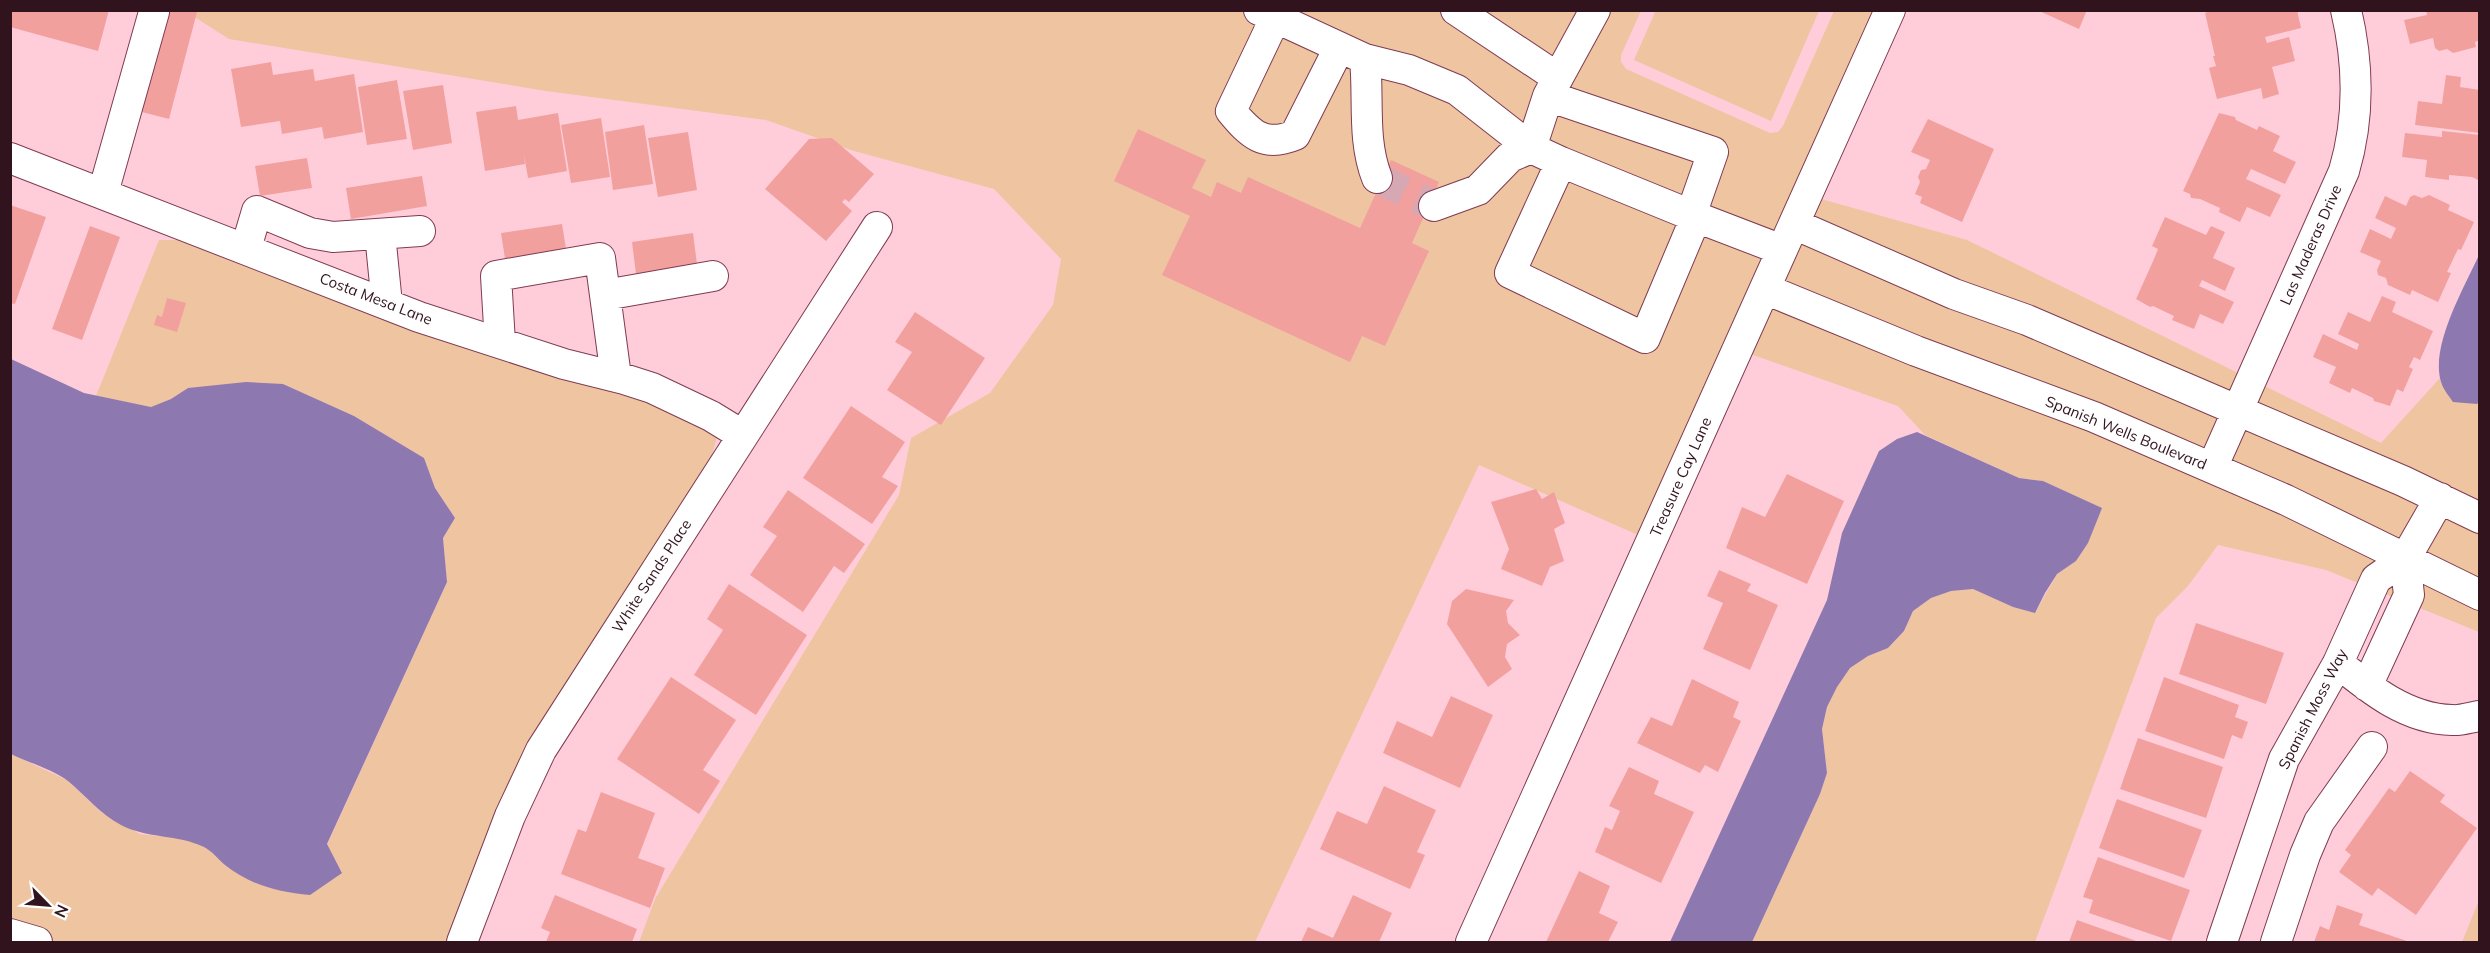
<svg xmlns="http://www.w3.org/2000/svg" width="2490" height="953" font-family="Mulish,sans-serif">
  <rect width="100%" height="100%" fill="#ffcdda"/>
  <path fill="#eec4a1" d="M1656,10h163v1l-48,110 -137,-61z
    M185,11h1456l-20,44v7l5,7 144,64 8,-1 5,-6 51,-115h52l-79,184 160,45 414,203 59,-65 1,6 35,20 3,-4v232l-153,-62 -108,-25 -30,41 -32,32 -121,324h-283l68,-148 7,-21 -5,-44 5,-22 10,-20 13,-19 18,-12 20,-8 16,-17 9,-20 18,-13 20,-7 22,-2 40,18 22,6 22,-39 19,-13 12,-18 13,-35 -58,-27 -24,-3 -94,-43 -27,-29 -156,-55 -88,191 -175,-77 -224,477h-616l16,-43 244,-404 12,-57 79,-45 63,-88 8,-46 -67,-70 -140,-38 -88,-31 -220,-29 -317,-52z
    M159,240h18l295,108 248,78 -12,44 -117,197 -127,275h-453v-188l56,26 34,32 39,22 47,5 21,9 17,17 117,7 -15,-27 120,-263 -4,-44 12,-20 -20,-30 -11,-30 -70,-42 -71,-32 -95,4 -17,11 -20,8 -55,-11z
    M2479,900v42h-17z"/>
  <path fill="#8d78b0" d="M2479,255l1,145 -3,4 -24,-2c-4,-6 -10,-13 -12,-20 -11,-36 23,-94 38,-127z
    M11,359l73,34 67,14 20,-8 17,-11 58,-6 37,2 71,32 70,42 11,30 20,30 -12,20 4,44 -120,262 15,29 -32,22c-32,-3 -60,-10 -85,-30 -7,-6 -13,-14 -21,-18 -27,-13 -56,-8 -83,-22 -21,-11 -35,-29 -53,-44 -14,-11 -41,-19 -57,-27z
    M1917,432l102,46 24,3 59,27 -14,35 -12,18 -19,13 -12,19 -10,20 -22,-6 -40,-18 -22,2 -20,7 -18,13 -9,20 -16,17 -20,8 -18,12 -13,19 -10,20 -5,22 5,44 -7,21 -68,148h-82l157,-342 15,-67 37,-82 18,-12z"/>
  <path fill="#f1a09e" d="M10,10h99l-11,41 -88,-24z
    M165,10l32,2 -28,107 -31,-8z
    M2037,10h50l-8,19z
    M2213,10h84l4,18 -36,9 2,6 22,-6 6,24 -23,6 7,27 -16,5 -2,-11 -44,11 -8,-31 7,-2 -3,-10h2l-10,-43z
    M2426,10h54v30l-5,2 1,5 -23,6 -6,-4 -8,2 -4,-3 -2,-10 -23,6 -6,-24 23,-5z
    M271,62l2,13 40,-6 2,12 39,-7 9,58 -39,7 -2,-12 -40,7 -2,-13 -39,6 -10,-58z
    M2446,75l15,2 -1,10 20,3v43l-65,-8 3,-24 24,3z
    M397,80l10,59 -40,6 -9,-58z
    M443,85l9,58 -39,7 -10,-59z
    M516,106l2,14 40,-7 9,58 -39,7 -4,-23 1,9 -40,7 -9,-59z
    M2219,113l16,4 1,3 21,10 2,-4 21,10 -7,15 23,11 -11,22 -34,-15 -5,10 35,16 -11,22 -23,-10 -7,15 -21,-10 1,-4 -20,-9 -9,-1 -1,-4 -7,-3z
    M601,118l9,59 -39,6 -10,-58z
    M1928,119l66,30 -32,73 -42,-19 2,-6 -7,-3 5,-12 -2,-5 3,-7 5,-1 4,-9 -19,-8z
    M644,125l9,59 -40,6 -8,-58z
    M1138,129l68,31 -14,28 19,9 6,-15 24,11 7,-16 112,51 31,-68 48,22 -27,61 17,8 -44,95 -23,-10 -12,26 -188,-87 28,-59 -76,-35z
    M2442,131l38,4v46l-8,-4 -23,-2v5l-24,-3 2,-17 -25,-3 3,-24 37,4z
    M688,132l9,58 -39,7 -10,-59z
    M832,138l42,36 -25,28 -4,-3 -3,3 10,9 -26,30 -61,-52 44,-50z
    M307,158l5,30 -52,8 -5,-30z
    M422,176l5,30 -76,13 -5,-31z
    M2414,195l8,3 7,-3 21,10 -2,5 26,12 -13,28 -3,-1 -11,23 4,1 -13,29 -26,-12 -2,5 -22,-10 -2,-7 -8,-3 -1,-5 4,-9 -21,-9 10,-23 21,10 5,-11 -21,-10 10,-22 21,10 4,-9z
    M10,205l36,12 -31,87 -5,-1z
    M2165,217l41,18 5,-9 14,6 -12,26 22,10 -10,23 -23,-11 -3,6 35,16 -11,22 -23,-10 -6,15 -22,-9 2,-4 -21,-10 -3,1 -14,-8 18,-40 4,-10 -6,-3z
    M562,224l5,31 -61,10 -5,-32z
    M90,226l30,11 -38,103 -30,-11z
    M693,233l4,31 -61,10 -4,-32z
    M2382,296l14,6 -4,10 41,19 -13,29 -6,-3 -5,10 4,2 -10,23 -6,-3 -7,17 -16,-5 -1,-3 -21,-10 -2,5 -21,-10 7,-16 -23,-10 10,-23 34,16 2,-6 -21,-10 10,-22 22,10z
    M167,298l19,5 -9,29 -23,-7 3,-10 5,2z
    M915,312l70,46 -44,67 -54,-35 25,-38 -17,-10z
    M851,406l54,36 -23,35 16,9 -26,38 -69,-46z
    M1787,474l57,27 -37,83 -81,-36 16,-41 23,10z
    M1536,489l6,10 12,-7 11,31 -11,6 10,32 -14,6 -8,19 -41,-17 8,-20 -18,-47z
    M788,490l77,54 -21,29 -10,-7 -31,46 -53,-37 27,-39 -14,-9z
    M1719,570l32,14 -4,7 31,14 -28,65 -47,-21 20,-46 -16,-7z
    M729,584l78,51 -51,80 -62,-40 29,-45 -16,-11z
    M1466,589l48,11 -8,11 2,12 12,12 -13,9 -2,13 7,12 -24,18 -41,-63 5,-23z
    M2196,623l88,30 -18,51 -87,-30z
    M671,677l65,43 -33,50 17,11 -21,33 -82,-55z
    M2164,677l75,28 -4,12 13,5 -6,17 -10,-4 -8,24 -79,-28z
    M1692,679l47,23 -6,15 8,4 -23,51 -13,-7 -5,8 -63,-30 14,-26 21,9z
    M1451,696l42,19 -33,73 -77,-35 14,-32 35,16z
    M2138,738l85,29 -17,51 -86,-29z
    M1629,767l30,14 -5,13 40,18 -33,71 -66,-31 10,-25 7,3 8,-19 -11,-5z
    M2410,771l35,24 -5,7 37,26 -61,87 -38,-27 -6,8 -33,-24 12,-17 -6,-5 44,-62 6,4z
    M1384,786l52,24 -19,42 8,3 -15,34 -90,-40 17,-38 30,13z
    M601,792l54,21 -17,45 27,10 -15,40 -89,-34 17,-45 8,3z
    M2117,799l85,31 -18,48 -85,-30z
    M2098,857l92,33 -19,51 -82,-28 4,-13 -10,-3z
    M1579,871l31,15 -11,27 19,9 -10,20h-62z
    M555,895l82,34 -5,13h-86l4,-10 -9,-4z
    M1353,895l39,18 -13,29h-78l7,-15 25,11z
    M2337,905l26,9 -4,11 51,17h-96l6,-16 9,4z
    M2077,920l62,22h-70z"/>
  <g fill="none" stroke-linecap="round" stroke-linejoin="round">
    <path stroke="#d6a8b4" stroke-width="30" stroke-dasharray="30 15" stroke-linecap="butt" d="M1377,178l57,28"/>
    <g stroke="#7f3b51" stroke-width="32">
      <path id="minor" d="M1259,10l106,49c4,40 -3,81 12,119
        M1279,10l-48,101c19,23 33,37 64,24l44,-87
        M1456,10l102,68
        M1595,10l-47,86 165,56 -22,63
        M1365,59l44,11 48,20 74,58 17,-52
        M10,158l409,159 145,47 60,15 28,9 59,28 31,19
        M1561,162l135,55
        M103,193l51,-181
        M1434,206l44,-16 32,-33 21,-9 30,14 -51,111 135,65 51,-121 86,33
        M1794,224l160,70 73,26 212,91 164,70 77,37
        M380,234l7,70
        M246,248l11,-37 53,22 23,4 87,-6
        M1765,289l151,62 178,66 192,83 194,95
        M605,295l11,82
        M500,343l-4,-67 104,-18 5,37 108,-19
        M2212,468l132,-297c16,-54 15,-106 2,-161
        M2338,663c33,27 69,56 114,57 9,1 19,-3 28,-4
        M2367,686l42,-91 -4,-36
        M10,934l27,8
        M462,942l48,-126 31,-66 336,-523
        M1471,942l419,-932
        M2222,942l62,-183 54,-96 38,-84 29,-20 35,-61
        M2276,942l29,-87 14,-33 53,-75"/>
    </g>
    <use href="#minor" stroke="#fff" stroke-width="30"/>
  </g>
  <g text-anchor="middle" stroke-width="4.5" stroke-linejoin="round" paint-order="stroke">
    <g font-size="15" fill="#30131d" stroke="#fefefe">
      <text transform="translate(2311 245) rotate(-66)" y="5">Las Maderas Drive</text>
      <text transform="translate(376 299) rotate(21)" y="5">Costa Mesa Lane</text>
      <text transform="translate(2126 433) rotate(22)" y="5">Spanish Wells Boulevard</text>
      <text transform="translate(1681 477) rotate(-66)" y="5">Treasure Cay Lane</text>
      <text transform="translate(652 576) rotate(-57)" y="5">White Sands Place</text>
      <text transform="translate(2313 709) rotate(-63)" y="5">Spanish Moss Way</text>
    </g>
  </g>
  <rect width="2490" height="953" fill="none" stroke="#30131d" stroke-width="24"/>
  <g transform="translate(48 905) rotate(115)" stroke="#fefefe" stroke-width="4.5" paint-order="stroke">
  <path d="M0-4.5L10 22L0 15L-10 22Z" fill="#30131d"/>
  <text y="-9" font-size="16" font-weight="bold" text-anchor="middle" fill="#30131d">N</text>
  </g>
</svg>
